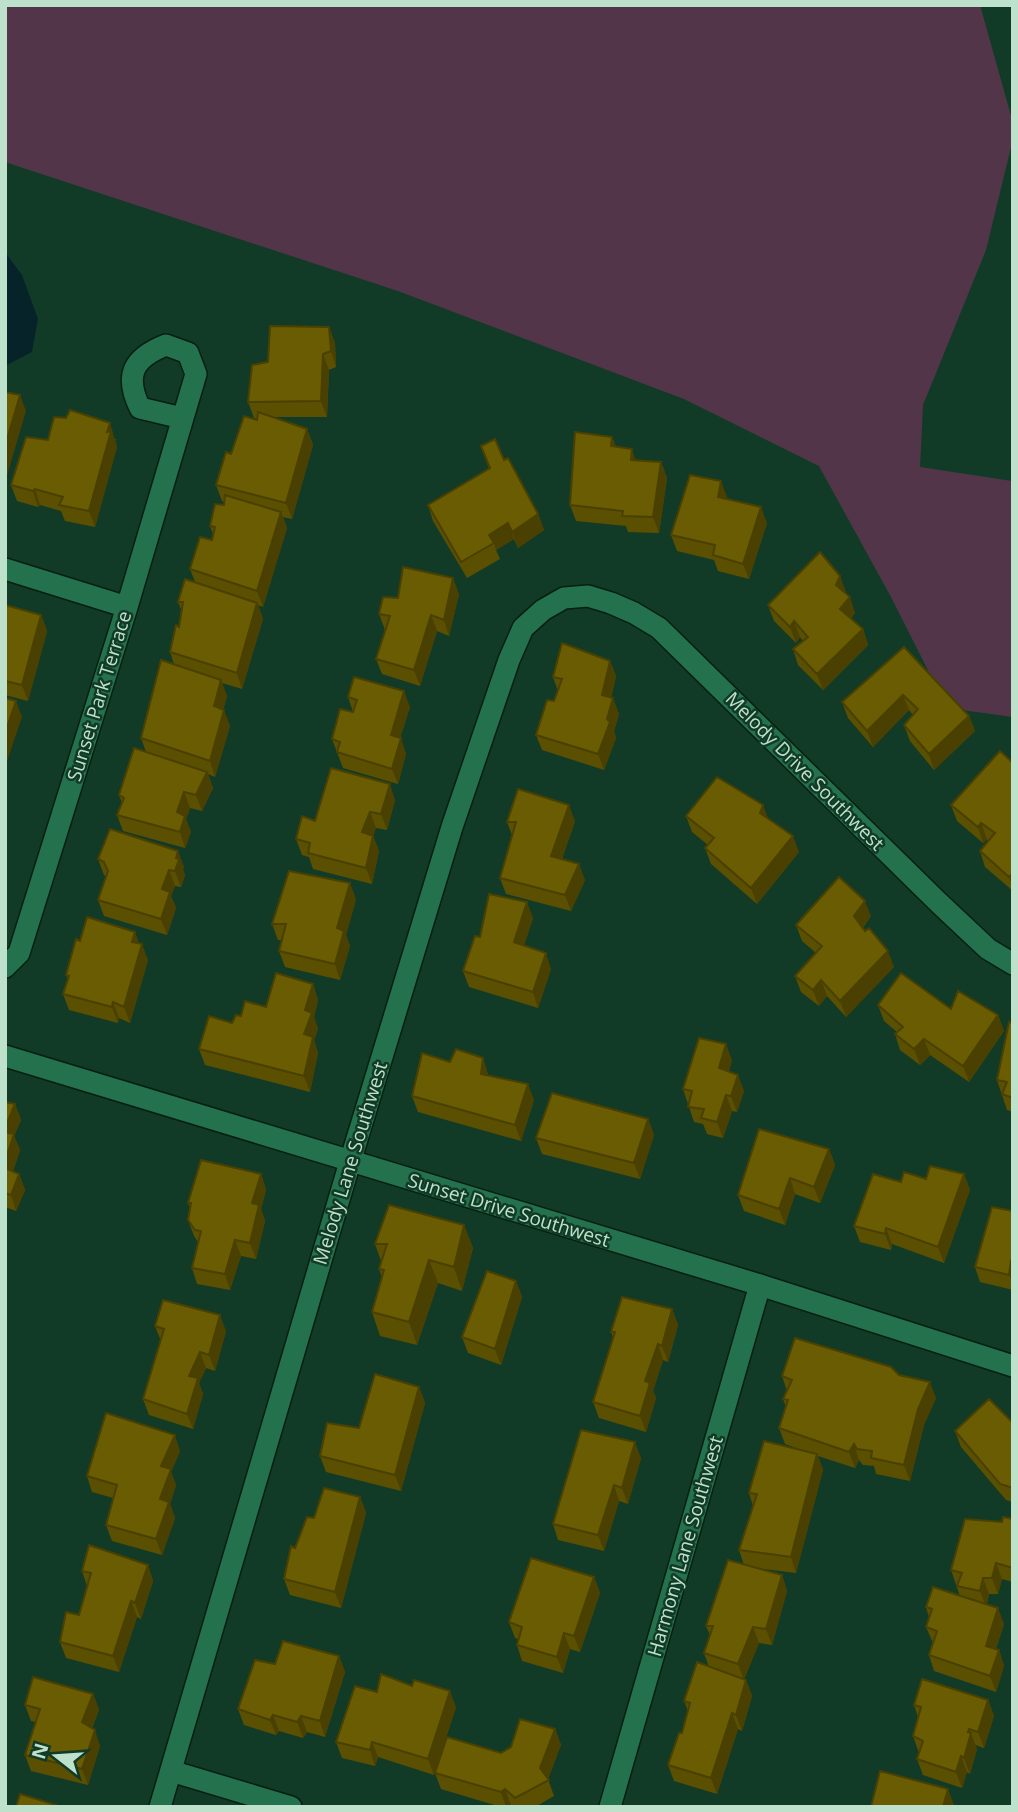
<svg xmlns="http://www.w3.org/2000/svg" width="1018" height="1812" font-family="'Open Sans',sans-serif">
  <rect width="100%" height="100%" fill="#123b27"/>
  <path fill="#53354a" d="M5,5h975l33,118v16l-27,111 -63,155 -3,62 92,14 1,236 -66,-9 -56,-111 -72,-131 -135,-67 -286,-108 -393,-129z"/>
  <path fill="#07232a" d="M5,252l17,23 16,44 -6,33 -27,14z"/>
  <g fill="none" stroke-linecap="round" stroke-linejoin="round">
    <g stroke="#071f13" stroke-width="24">
      <path id="street" d="M5,569l122,38
        M5,967l14,-14 108,-346 69,-233 -8,-21 -22,-8c-33,13 -42,30 -26,63l42,10
        M171,1771l120,36
        M160,1807l190,-645 102,-335 57,-167 14,-32 20,-18 21,-12 24,-2 23,7 23,10 25,15 280,275 49,46 25,15
        M610,1807l150,-522"/>
    </g>
    <g stroke="#071f13" stroke-width="24">
      <path id="secondary" d="M5,1056l755,229 253,81"/>
    </g>
    <use href="#street" stroke="#24724d" stroke-width="21"/>
    <use href="#secondary" stroke="#24724d" stroke-width="21"/>
  </g>
  <path fill="#5b4f02" d="M329,327l6,16 1,24 -7,3 -2,47h-53l33,12 6,16 -21,74 -9,-2 4,11 -24,79 -5,-2 5,14 -21,70 -20,-6 5,13 -4,14 7,16 -15,51 -7,-3 5,14 -11,23 -12,-3 -4,11 5,13 -6,16 -62,-17 -6,-16 5,-12 -3,-8 27,-43 -5,-14 33,-74 -4,-12 9,-25 3,-15 -4,-10 17,-20 -5,-13 22,-29 1,-6 -3,-8 14,-21v-3l-2,-1 -6,-16 15,-31 26,-34 1,-2h-4l-6,-16 20,-40z
    M612,437l4,10 20,13 25,2 6,16 -8,55 -31,-1 -2,-6 -50,-5 -6,-16z
    M116,439l-1,2 2,6 -22,80 -30,-6 -4,-10 -21,-6 -2,2 -21,-6 -6,-16 37,-45z
    M481,446l23,14 34,54 6,16 -26,18 -4,-9 -18,11 4,9 -33,19 -34,-57 -5,-16 61,-36z
    M727,497v2l40,24 -18,56 -31,-8 -4,-11 -37,-9 -6,-16z
    M840,576l5,17 10,20 -4,5 12,11 5,16 -45,45 -25,-25 -5,-16 10,-8 -3,-4 -4,6 -22,-22 -6,-16z
    M459,594l-10,42 -12,-5 -17,55 -38,-12 -6,-15 9,-29 -6,-16 19,-16z
    M5,605l36,10 6,16 -19,70 -23,-6z
    M904,647l65,69 6,15 -41,39 -24,-29 -6,-16 9,-10 -4,-5 -36,37 -25,-29 -6,-16z
    M610,661l6,15 -5,22 8,16 -5,17 2,7 -12,32 -62,-20 -6,-15 18,-34 4,-10 -5,-14z
    M348,697l62,10 -10,31 6,16 -8,30 -55,-16 -11,-29 21,-27z
    M1013,763v128l-28,-24 -5,-16 8,-10 -1,-2 -4,4 -26,-22 -6,-16z
    M395,800l-8,30 -11,-2 -3,8 6,15 -7,33 -59,-15 -4,-12 -7,-2 -6,-16 19,-18z
    M686,816l82,3 31,33 -42,52 -46,-40 -6,-16 3,-3 -16,-13z
    M575,821l-13,38 23,21 -14,31 -65,-17 -6,-16 12,-43 -5,-13z
    M98,859l86,8 -1,3 2,5 -4,12 -6,-1 -4,10 5,12 -9,27 -63,-19 -6,-16 8,-24 -2,-1z
    M356,899l-10,36 4,11 -10,34 -55,-13 -6,-16 3,-11h-4l-6,-16z
    M871,916l-8,12 31,39 -48,50 -19,-21 -8,10 -18,-14 -6,-16 21,-23 -14,-12 -6,-16z
    M533,918l-9,27 27,24 -13,39 -69,-21 -6,-16 17,-34z
    M80,941l59,2 9,17 -18,63 -11,-5 -1,5 -49,-13 -6,-16 5,-15 -2,-4z
    M313,984l5,16 -4,17 4,12 -4,11 4,13 -8,39 -105,-27 -6,-16 42,-33 25,-9z
    M878,1005l73,4 47,6 6,16 -35,51 -39,-27 -10,10 -20,-15 -5,-16 2,-2 -13,-11z
    M1013,1023v89l-6,-2 -10,-30z
    M483,1058l5,17 46,25 -13,41 -103,-29 -6,-16 38,-34z
    M732,1060l-3,11 15,20 -7,21 -5,-1 -9,27 -16,-4 -4,-10 -9,-2 -11,-33z
    M5,1102l10,2 6,16 -7,16 6,14 -7,21 6,3 6,16 -9,21 -11,-4z
    M648,1119l6,16 -14,44 -98,-25 -6,-16z
    M829,1149l6,16 -15,38 -25,-9 -10,31 -41,-14 -6,-16z
    M261,1174l5,16 -5,19 4,12 -9,38 -15,-3 -11,34 -33,-6 -5,-16 6,-26 -4,-6 -6,-16 2,-12 -2,-5z
    M964,1174l6,16 -26,73 -52,-19 -1,6 -31,-8 -6,-16 47,-44z
    M1013,1211v79l-33,-8 -5,-15z
    M464,1225l9,23 -11,43 -24,-8 -21,62 -37,-9 -8,-24 10,-35 -3,-8 2,-8 -6,-17z
    M516,1281l6,16 -21,68 -33,-12 -6,-16z
    M672,1309l6,16 -10,37 -5,-2 -10,31 3,7 -10,34 -47,-14 -6,-16 20,-65 -2,-5z
    M155,1326l71,5 -11,40 -9,-3 -7,15 4,11 -10,35 -44,-14 -6,-16 18,-58z
    M899,1375l37,23 -12,27 -14,56 -34,-7 -2,-8 -11,-1 -4,-5 -4,8 -37,-12 5,14 -27,103 -40,-5 26,7 5,16 -15,54 -13,-2 -15,36 2,1 6,16 -10,35 -4,-2 -21,65 -43,-13 -6,-16 14,-32 6,-22 -4,-10 25,-34 -5,-14 6,-18 -4,-9 38,-61 -5,-15 14,-44 -4,-13 53,-43 -17,-6 -6,-16 7,-21 -3,-8 4,-8 -5,-15z
    M419,1387l6,16 -24,88 -75,-19 -6,-16 39,-28z
    M1013,1423v79l-7,-2 -45,-53 -6,-16z
    M180,1451l-9,21 5,13 -6,19 5,14 -13,37 -50,-14 -6,-16 7,-27 -21,-6 -5,-16z
    M641,1458l-13,46 -9,-3 -15,50 -46,-11 -5,-16z
    M360,1497l6,16 -25,95 -51,-13 -6,-16 11,-31 19,-30z
    M1013,1519v63l-11,-3 -4,15h-9l-2,10 17,20 -8,25 3,1 5,16 -8,26 -62,-21 -5,-16 4,-12 -7,-16 3,-10 -3,-10 34,-11 -9,-26 51,-48z
    M148,1565l5,16 -12,38 -4,-2 -18,55 -53,-14 -6,-16 19,-27 8,-29 -5,-15z
    M594,1577l6,16 -20,59 -10,-3 -7,24 -41,-12 -5,-16 1,-6 -3,-1 -6,-16z
    M339,1656l6,16 -20,65 -18,-5 -4,6 -24,-7 -3,4 -32,-10 -6,-16 37,-45z
    M377,1692l79,15 -22,68 -56,-18 -3,9 -33,-8 -6,-16z
    M93,1694l6,16 -7,18 8,18 -12,39 -57,-14 -6,-16 11,-33 -5,-1 -6,-16z
    M988,1700l6,16 -10,32 -9,-3 2,4 -7,25 -3,-2 -5,16 -39,-13 -6,-16 2,-6 -6,-17 5,-19 -4,-12z
    M555,1729l6,16 -13,34 6,17 -19,11h-22l-2,-2 -2,2h-8l-60,-18 -6,-16 66,-20z"/>
  <path fill="#4a4001" d="M329,327l6,16 1,24 -5,-16z
    M323,354l6,16 -2,47 -6,-16z
    M20,395l6,16 -21,71v-36z
    M110,423l7,24 -22,80 -6,-16 18,-79z
    M307,429l6,16 -21,74 -6,-16z
    M612,437l6,16 -7,-7z
    M632,449l5,16 -6,-5z
    M661,462l6,16 -8,55 -6,-16z
    M721,481l6,16 -4,16 -5,-16z
    M35,489l5,16 -2,2 -5,-16z
    M761,507l6,16 -18,56 -6,-15z
    M281,512l6,16 -24,79 -6,-16z
    M538,514l6,16 -26,18 -6,-16z
    M508,523l6,16 -18,11 -2,-7 -5,-8z
    M840,576l6,16 -4,9 -6,-16z
    M453,578l6,16 -10,42 -5,-16z
    M850,597l5,16 -9,12 -6,-16z
    M257,603l6,16 -21,70 -5,-16z
    M41,615l6,16 -19,70 -6,-16z
    M431,615l6,16 -17,55 -6,-16z
    M794,621l6,16 -4,6 -6,-16z
    M863,629l5,16 -45,45 -6,-16z
    M610,661l6,15 -8,35 -6,-16z
    M221,680l6,16 -8,26 -5,-16z
    M404,691l6,16 -14,44 -5,-16z
    M903,695l6,15 -36,37 -6,-16z
    M613,698l6,16 -5,17 2,7 -12,32 -6,-16 9,-35z
    M16,701l6,16 -17,50v-34z
    M224,710l6,16 -15,51 -5,-16z
    M969,716l6,15 -41,39 -5,-16z
    M401,738l5,16 -8,30 -6,-15z
    M207,772l6,16 -11,23 -6,-16z
    M390,784l5,16 -8,30 -6,-16z
    M184,792l6,16 -4,11 5,13 -6,16 -5,-16 -3,-20z
    M569,805l6,16 -18,51 -6,-16z
    M763,805l6,16 -9,-8z
    M370,812l6,16 -3,8 6,15 -7,33 -6,-16 -4,-36z
    M981,823l6,16 -4,4 -5,-16z
    M793,836l6,16 -42,52 -6,-16z
    M178,851l6,16 -1,3 2,5 -4,12 -6,-16 1,-13z
    M579,864l6,16 -14,31 -6,-16z
    M169,870l6,16 -4,10 5,12 -9,27 -6,-16 1,-30z
    M1013,873v15l-4,-11z
    M350,883l6,16 -10,36 4,11 -10,34 -5,-16 2,-36z
    M865,901l6,15 -11,16 -6,-16z
    M527,902l6,16 -13,40 -6,-16z
    M135,932l6,16 -9,-6z
    M142,944l6,16 -18,63 -6,-16z
    M888,951l6,16 -48,50 -6,-16z
    M546,953l5,16 -13,39 -5,-16z
    M821,980l6,16 -8,10 -6,-16z
    M313,984l5,16 -4,17 4,12 -4,11 4,13 -8,39 -6,-16v-42l1,-24z
    M113,1002l6,16 -1,5 -6,-16z
    M998,1015l6,16 -35,51 -6,-16z
    M924,1039l6,16 -10,10 -6,-16z
    M726,1044l6,16 -7,24 -6,-16z
    M483,1058l5,16 -1,15 -6,-15z
    M738,1075l6,16 -7,21 -6,-16z
    M528,1084l6,16 -13,41 -6,-16z
    M726,1095l6,16 -9,27 -6,-16z
    M15,1104l6,16 -7,16 6,14 -11,33 -4,-10v-45z
    M648,1119l6,16 -14,44 -6,-16z
    M829,1149l6,16 -15,38 -6,-16z
    M19,1174l6,16 -9,21 -5,-16z
    M261,1174l5,16 -5,19 4,12 -9,38 -6,-16 2,-40z
    M964,1174l6,16 -26,73 -6,-16z
    M790,1178l5,16 -10,31 -6,-16z
    M464,1225l9,23 -11,43 -8,-24z
    M886,1228l6,16 -1,6 -6,-16z
    M235,1240l6,16 -11,34 -5,-16z
    M429,1260l9,23 -21,62 -8,-23z
    M1011,1261l2,5v18l-4,-9z
    M516,1281l6,16 -21,68 -6,-16z
    M672,1309l6,16 -10,37 -6,-16z
    M220,1315l6,16 -11,40 -6,-16z
    M658,1344l5,16 -10,31 3,7 -10,34 -6,-16 5,-35z
    M200,1352l6,16 -7,15 4,11 -10,35 -6,-15 2,-38z
    M930,1382l6,16 -12,27 -14,56 -6,-16 14,-56z
    M419,1387l6,16 -24,88 -6,-16z
    M175,1435l5,16 -9,21 5,13 -6,19 5,14 -13,37 -6,-16 4,-40 1,-33z
    M635,1442l6,16 -13,46 -6,-16z
    M854,1444l5,16 -4,8 -6,-16z
    M817,1454l6,16 -27,103 -5,-16z
    M614,1485l5,16 -15,50 -6,-16z
    M360,1497l6,16 -25,95 -6,-16z
    M996,1563l6,16 -4,15 -6,-16z
    M148,1565l5,16 -12,38 -6,-16z
    M782,1575l5,16 -15,54 -6,-16z
    M594,1577l6,16 -20,59 -6,-16z
    M983,1578l6,16 -3,13 -6,-16z
    M131,1601l6,16 -18,55 -6,-16z
    M998,1608l6,16 -13,38 -5,-16z
    M753,1627l6,16 -15,37 -6,-16z
    M564,1633l6,16 -7,24 -6,-16z
    M999,1650l5,16 -8,26 -6,-16z
    M339,1656l6,16 -20,65 -5,-16z
    M746,1680l6,16 -10,35 -6,-16z
    M450,1691l6,16 -22,68 -6,-16z
    M93,1694l6,16 -12,28 -5,-16z
    M988,1700l6,16 -10,32 -6,-16z
    M732,1713l6,16 -21,65 -6,-16z
    M273,1715l6,16 -3,4 -6,-15z
    M301,1716l6,16 -4,6 -6,-16z
    M555,1729l6,16 -14,36 -7,-13z
    M969,1729l8,20 -7,25 -6,-16 4,-26z
    M95,1730l5,16 -12,39 -6,-16z
    M372,1742l6,15 -3,9 -5,-16z
    M961,1756l6,16 -5,16 -6,-16z
    M505,1789l6,16 -2,2h-3l-5,-15z
    M948,1789l6,16v2h-11z"/>
  <path fill="#6a5c02" stroke="#4a4001" stroke-width="2" d="M270,326l59,1 2,24 -8,3 -2,47 -73,1 4,-37 16,-3z
    M5,392l15,3 -15,51z
    M70,410l40,13 -3,9 4,-1 -22,80 -30,-6 4,-8 -28,-8 -2,2 -22,-6 15,-48 22,3 6,-23 12,1z
    M258,412l49,17 -21,74 -70,-18 10,-33 5,2 13,-38 13,4z
    M575,432l37,5 -1,9 21,3 -1,11 30,2 -8,55 -31,-1 1,-5 -53,-6z
    M495,439l9,21 4,-2 30,56 -26,18 -4,-9 -19,12 5,8 -33,19 -33,-57 62,-37 -9,-22z
    M690,475l31,6 -3,16 43,10 -18,57 -30,-9 2,-10 -44,-10z
    M225,495l56,17 -24,79 -67,-22 10,-32 12,3 3,-13 -5,-1 5,-22 9,1z
    M820,552l20,24 -4,9 14,12 -10,12 23,20 -46,45 -24,-25 15,-12 -14,-16 -4,6 -22,-22z
    M403,567l50,11 -9,42 -13,-5 -17,55 -38,-11 14,-43 -11,-2 4,-17 15,1z
    M185,579l72,24 -20,70 -67,-21 6,-27 3,2 4,-25h-5z
    M5,605l36,10 -19,70 -17,-4z
    M562,643l48,18 -8,34 11,3 -6,21 3,3 -12,32 -62,-19 11,-35 7,1 8,-22 -9,-2z
    M904,647l65,69 -40,38 -25,-29 14,-16 -15,-14 -36,36 -25,-29z
    M161,660l60,20 -7,26 10,4 -14,51 -69,-23z
    M354,677l50,14 -13,44 10,3 -9,31 -55,-17 3,-10 -8,-3 8,-30 13,3 4,-12 -9,-3z
    M5,698l11,3 -11,32z
    M134,748l73,24 -11,23 -12,-3 -7,20 8,4 -5,16 -63,-17 7,-17 -5,-3z
    M1000,751l13,12v110l-4,4 -29,-26 15,-18 -14,-10 -3,4 -27,-22z
    M331,768l59,16 -9,30 -11,-2 -8,20 11,4 -7,32 -58,-15 2,-10 -14,-4 6,-23 13,5z
    M717,777l46,28 -3,8 33,23 -42,52 -46,-40 9,-10 -28,-22z
    M518,789l51,16 -18,51 28,8 -14,31 -65,-17 16,-56h-9z
    M110,829l68,22 -2,7 3,1 -4,12 -6,-1 -7,19 8,3 -9,27 -63,-19 10,-29 -4,-9 -6,-3z
    M289,871l61,12 -13,45 7,3 -9,33 -56,-13 7,-27h-14z
    M839,877l26,24 -11,15 11,15 4,-3 19,23 -48,50 -19,-21 -8,10 -18,-14 27,-30 -26,-21z
    M489,894l38,8 -13,40 32,11 -13,39 -70,-21 12,-35 5,1z
    M87,917l48,15 -3,10 10,2 -18,63 -11,-5 -1,5 -49,-13 6,-18 -3,-1 10,-36 4,2z
    M276,973l37,11 -8,26 7,3 -8,21 9,3 -9,39 -105,-27 10,-33 23,7 4,-8 5,1 4,-15 21,6z
    M901,973l50,36 7,-18 40,24 -35,51 -39,-27 -10,10 -19,-15 8,-7 -25,-22z
    M1009,1022l4,1v75l-11,-4 5,-12 -10,-2z
    M699,1038l27,6 -7,24 19,7 -7,21 -5,-1 -9,27 -16,-4 3,-9 -16,-2 4,-16 -9,-2z
    M456,1049l27,9 -2,16 47,10 -13,41 -103,-29 10,-43 28,9z
    M552,1093l96,26 -14,44 -98,-25z
    M5,1102l10,2 -10,24z
    M759,1129l70,20 -15,38 -24,-9 -11,31 -41,-14z
    M5,1132l9,2 -9,27z
    M201,1160l60,14 -9,29 7,2 -9,38 -15,-3 -10,34 -33,-6 9,-37 -6,-1 -7,-10 3,-17h-3z
    M930,1166l34,8 -26,73 -52,-19 -1,6 -31,-8 19,-52 28,8 3,-10 22,7z
    M5,1168l14,6 -8,21 -6,-2z
    M389,1205l75,20 -10,42 -25,-7 -20,62 -37,-10 12,-42 -5,-1 8,-25h-12z
    M992,1207l21,4v51l-2,-1 -2,14 -34,-8z
    M487,1271l29,10 -21,68 -33,-12z
    M622,1297l50,12 -10,37 -4,-2 -13,37 5,2 -10,33 -47,-14 22,-70h-4z
    M163,1300l57,15 -11,40 -9,-3 -11,24 9,2 -11,36 -44,-15 21,-70 -9,-3z
    M795,1338l96,29 8,8 31,7 -12,27 -14,56 -33,-7 1,-7 -15,-2 -3,-5 -5,8 -70,-24 9,-28 -5,-1 9,-19 -10,-4z
    M375,1374l44,13 -24,88 -75,-19 7,-33 32,5z
    M989,1399l24,24v65l-13,-4 -45,-53z
    M106,1413l69,22 -14,31 10,3 -11,30 9,3 -13,37 -50,-14 11,-40 -30,-9z
    M581,1430l54,12 -13,46 -8,-3 -16,50 -45,-11z
    M764,1441l53,13 -26,103 -52,-7 18,-56 -8,-1z
    M324,1488l36,9 -25,95 -51,-13 7,-33 4,2 12,-31 7,1z
    M1003,1517l10,2v49l-17,-5 -4,15h-9l-3,13 -23,-5 5,-13 -11,-3 14,-51 37,3z
    M89,1545l59,20 -13,38 -4,-2 -18,55 -53,-14 6,-30 13,3 12,-42 -9,-2z
    M531,1558l63,19 -20,59 -10,-3 -7,24 -40,-12 5,-18 -13,-5z
    M728,1560l54,15 -16,54 -13,-2 -15,37 -34,-11 9,-27h-7z
    M933,1587l65,21 -12,38 13,4 -9,26 -61,-21 8,-24 -11,-4 6,-18 -6,-2z
    M283,1641l56,15 -19,65 -19,-5 -4,6 -24,-7 -3,5 -32,-11 17,-49 20,4z
    M697,1662l49,18 -10,35 -4,-2 -21,65 -43,-13 11,-32h3l8,-30 -6,-2z
    M381,1674l31,12 2,-6 36,11 -22,68 -56,-17 -2,8 -34,-8 19,-56 22,6z
    M33,1677l60,17 -11,28 13,8 -13,39 -57,-14 15,-46 -15,-4z
    M922,1679l66,21 -10,32 -9,-3 -1,3 3,1 -7,25 -3,-2 -5,16 -39,-13 6,-18 -10,-5 8,-29 -7,-2z
    M520,1719l35,10 -15,39 9,12 -34,18 -10,-9 -4,3 -66,-19 12,-36 54,16 10,-6z
    M880,1771l68,18 -5,18h-72z
    M20,1794l39,12v1h-43z"/>
  <g text-anchor="middle" stroke-width="5" stroke-linejoin="round" paint-order="stroke">
    <g font-size="19" fill="#bde1cb" stroke="#123b27">
      <text transform="translate(99 696) rotate(-73)" y="7">Sunset Park Terrace</text>
      <text transform="translate(805 771) rotate(45)" y="7">Melody Drive Southwest</text>
      <text transform="translate(350 1163) rotate(-73)" y="7">Melody Lane Southwest</text>
      <text transform="translate(509 1210) rotate(17)" y="7">Sunset Drive Southwest</text>
      <text transform="translate(685 1546) rotate(-74)" y="7">Harmony Lane Southwest</text>
    </g>
  </g>
  <rect width="1018" height="1812" fill="none" stroke="#bde1cb" stroke-width="14"/>
  <g transform="translate(56 1756) rotate(287)" stroke="#123b27" stroke-width="5" paint-order="stroke">
  <path d="M0-5L12 26L0 18L-12 26Z" fill="#bde1cb"/>
  <text y="-10" font-size="19" font-weight="bold" text-anchor="middle" fill="#bde1cb">N</text>
  </g>
</svg>
